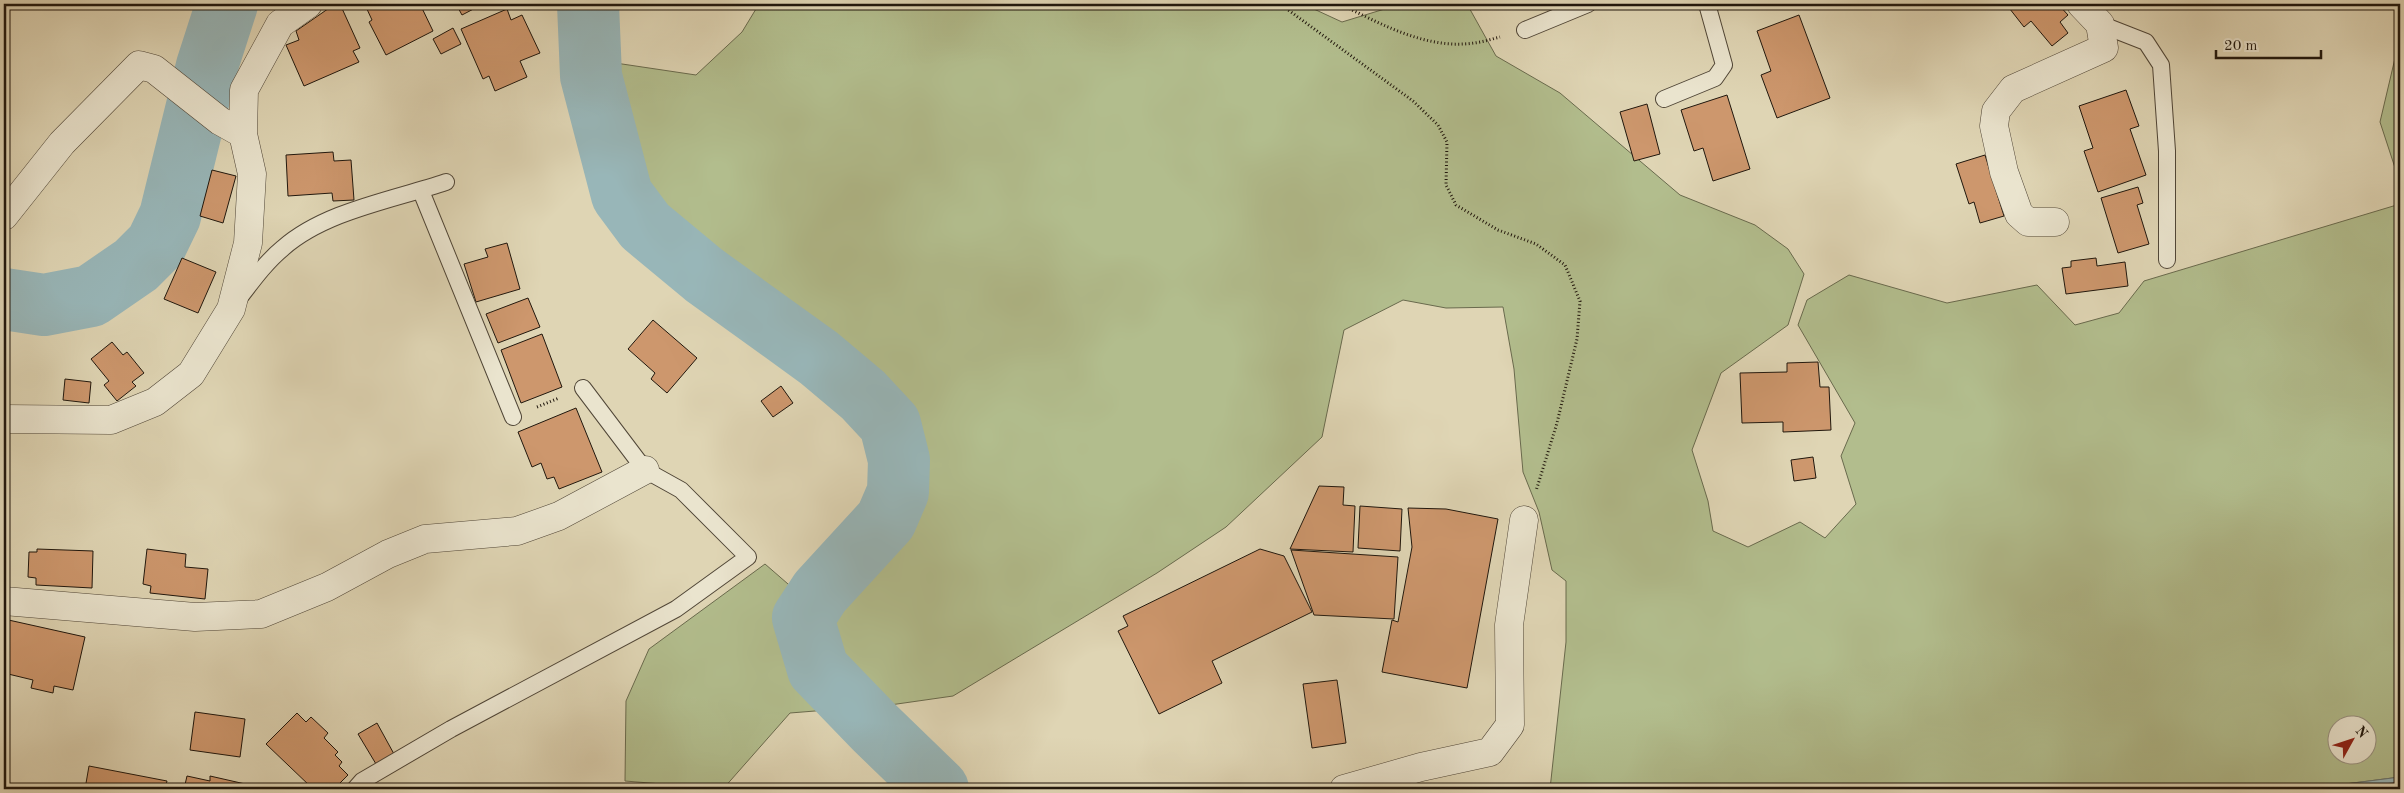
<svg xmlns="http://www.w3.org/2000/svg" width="2404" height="793" font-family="'Old Standard TT',serif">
  <rect width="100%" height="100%" fill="#dfd5b4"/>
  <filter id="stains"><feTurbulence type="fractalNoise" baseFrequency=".004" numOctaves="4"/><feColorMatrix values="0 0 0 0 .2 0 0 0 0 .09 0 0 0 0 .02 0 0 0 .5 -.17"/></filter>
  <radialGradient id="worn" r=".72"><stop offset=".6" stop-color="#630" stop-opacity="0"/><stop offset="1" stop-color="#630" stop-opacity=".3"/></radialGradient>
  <path fill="#b2bd8d" stroke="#696a4d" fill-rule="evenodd" d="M759,4h544l39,18 59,-18h66l29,52 64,37 120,102 75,30 33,24 16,25 -16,51 -67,48 -29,77 16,51 5,30 35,16 52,-25 25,16 31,-34 -15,-48 14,-33 -57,-98 9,-25 42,-25 98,28 90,-18 38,40 44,-12 25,-32 256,-77v573l-94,12h-756l16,-147v-61l-14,-11 -13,-58 -16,-40 -9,-103 -11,-62 -57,1 -43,-8 -59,30 -22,107 -96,90 -69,46 -204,123 -63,9 -100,8 -67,76 -98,-8 1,-80 23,-52 116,-85 38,33 64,-36 38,-51 10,-31 -8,-41 -29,-40 -7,-28 -218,-149 -24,-37 -14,-38 -13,-85 94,14 46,-43zM2336,726h30v30h-30z
    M2396,4h4v179l-20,-61 20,-85z"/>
  <path fill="#98b6b8" stroke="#687674" d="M2400,777v12h-94z"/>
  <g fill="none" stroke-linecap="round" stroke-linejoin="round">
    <path stroke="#5c6662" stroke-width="1" d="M2345,789l55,-7"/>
    <path stroke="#98b6b8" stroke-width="62" d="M588,4l3,72 31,119 23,31 59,49 115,83 44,37 27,29 9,36 -1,32 -12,28 -66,72 -17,26 15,51 57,59 63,61
      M4,299l40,6 47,-9 45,-31 20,-20 14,-29 37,-150 20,-62"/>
  </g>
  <path fill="#cd976d" stroke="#20170d" d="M335,4h5l20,44 -7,3 6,11 -55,24 -18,-41 13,-5 -3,-9z
    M370,4h50l13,27 -47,24 -17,-33 3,-2 -6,-13z
    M456,4h27l-21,11z
    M2006,4h52l10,11 -8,7 8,11 -16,13 -21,-25 -7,6z
    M507,9l4,11 11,-5 18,38 -20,8 7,16 -32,14 -6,-15 -6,3 -22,-50z
    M1799,15l31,83 -53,20 -16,-43 10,-4 -14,-40z
    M453,28l8,16 -20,10 -8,-15z
    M2126,90l13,36 -9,3 16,46 -48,17 -14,-41 9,-3 -14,-42z
    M1727,95l23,74 -37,12 -10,-33 -9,3 -13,-41z
    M1647,104l13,50 -26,7 -14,-49z
    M333,152l1,9 17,-1 3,40 -21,1 -1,-8 -44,3 -2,-41z
    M1985,155l19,61 -24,7 -6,-21 -5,2 -13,-40z
    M212,170l24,6 -13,47 -23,-7z
    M2138,187l5,16 -6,2 12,39 -31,9 -17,-55z
    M507,243l13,46 -44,13 -12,-38 24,-7 -3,-8z
    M182,258l34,14 -18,41 -34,-14z
    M2096,258l1,8 28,-4 3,24 -62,8 -4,-26 9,-1v-6z
    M528,298l12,29 -42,16 -12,-29z
    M653,320l44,38 -30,35 -16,-14 4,-6 -27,-24z
    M542,334l20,53 -41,16 -20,-53z
    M112,342l11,13 4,-3 17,21 -12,9 4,4 -19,15 -13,-16 5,-4 -18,-22z
    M1818,362l2,25h9l2,43 -48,2v-10l-41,1 -2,-50 47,-1v-9z
    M65,379l26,3 -2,21 -26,-3z
    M781,386l12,17 -20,14 -12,-16z
    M576,408l26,64 -43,17 -5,-12 -7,2 -6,-16 -9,4 -14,-35z
    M1813,457l3,21 -22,3 -3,-21z
    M1319,486l25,1 -1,18 12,1 -2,46 -63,-3z
    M1360,506l42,3 -2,42 -42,-3z
    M1408,508l38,1 52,10 -31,169 -85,-16 10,-52 6,2 14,-75z
    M37,549l56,2 -1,37 -56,-3v-7l-8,-1 1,-25h8z
    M147,549l39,5 -1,13 23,2 -3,30 -55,-6 1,-7 -8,-2z
    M1260,549l24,7 28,56 -100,49 10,22 -63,31 -41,-83 10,-5 -5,-10z
    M1291,550l107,7 -4,62 -80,-4z
    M4,553h4v15h-4z
    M4,619l81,18 -12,53 -19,-4 -1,7 -22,-5 2,-8 -29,-7z
    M1337,680l9,63 -34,5 -9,-64z
    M195,712l50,7 -5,38 -50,-7z
    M297,713l9,9 5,-5 17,16 -4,5 14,14 -3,3 7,7 -3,4 9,9 -14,14h-13l-6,-5 -4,3 -45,-43z
    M377,723l17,31 -18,10 -18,-30z
    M89,766l78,15 -2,8h-80z
    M187,776l23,5v-5l44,10 -1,3h-69z"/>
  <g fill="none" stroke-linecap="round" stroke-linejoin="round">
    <g stroke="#504637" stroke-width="18">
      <path id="service" d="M2100,24l46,18 15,23 6,86v109
        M1525,30l63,-26
        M1664,99l51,-21 9,-13 -17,-61
        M421,191l92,226
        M240,297c13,-17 26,-35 43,-49 42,-37 110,-48 163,-66
        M355,789l7,-8 89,-52 225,-120 72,-52 -67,-67 -36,-20 -62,-82"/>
    </g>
    <g stroke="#504637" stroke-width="29">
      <path id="minor" d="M4,216l58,-73 77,-78 15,4 66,52 23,13
        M2055,222h-27l-9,-8 -15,-42 -10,-46 2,-15 17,-22 91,-41 -4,-24 -19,-20
        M4,419l107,1 44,-18 36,-28 40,-65 17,-66 4,-69 -9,-40 1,-44 36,-66 28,-20
        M4,601l191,16 66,-3 66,-27 61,-33 37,-15 92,-8 42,-15 86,-46
        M1344,789l77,-22 69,-15 20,-27 -1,-100 15,-105"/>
    </g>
    <path stroke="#20170d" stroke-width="3" stroke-dasharray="1 2.5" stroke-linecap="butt" d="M1280,4l133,97 25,24 9,17 -1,43 10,20 42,25 38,14 29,21 15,36 -3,38 -20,84 -21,68
      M1340,4c41,20 87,46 134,39 9,-1 18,-4 26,-6
      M537,407l22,-9"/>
    <use href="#service" stroke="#eae4ce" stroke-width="16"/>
    <use href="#minor" stroke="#eae4ce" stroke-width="28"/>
  </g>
  <rect width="2404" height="793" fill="none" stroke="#dfd5b4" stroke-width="20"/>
  <rect x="5" y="5" width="2394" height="783" fill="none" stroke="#20170d" stroke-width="2.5"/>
  <rect x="10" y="10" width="2384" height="773" fill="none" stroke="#20170d"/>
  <g transform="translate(2352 740) rotate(50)"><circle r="24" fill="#eae4ce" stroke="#999281"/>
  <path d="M0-4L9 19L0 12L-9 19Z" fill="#8f2418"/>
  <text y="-8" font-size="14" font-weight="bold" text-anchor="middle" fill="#20170d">N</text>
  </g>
  <path d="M2216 50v8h105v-8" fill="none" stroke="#20170d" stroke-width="2.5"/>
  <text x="2224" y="50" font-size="15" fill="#20170d" stroke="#eae4ce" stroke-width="4" paint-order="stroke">20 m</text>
  <rect width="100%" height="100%" filter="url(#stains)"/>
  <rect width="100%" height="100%" fill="url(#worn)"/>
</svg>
